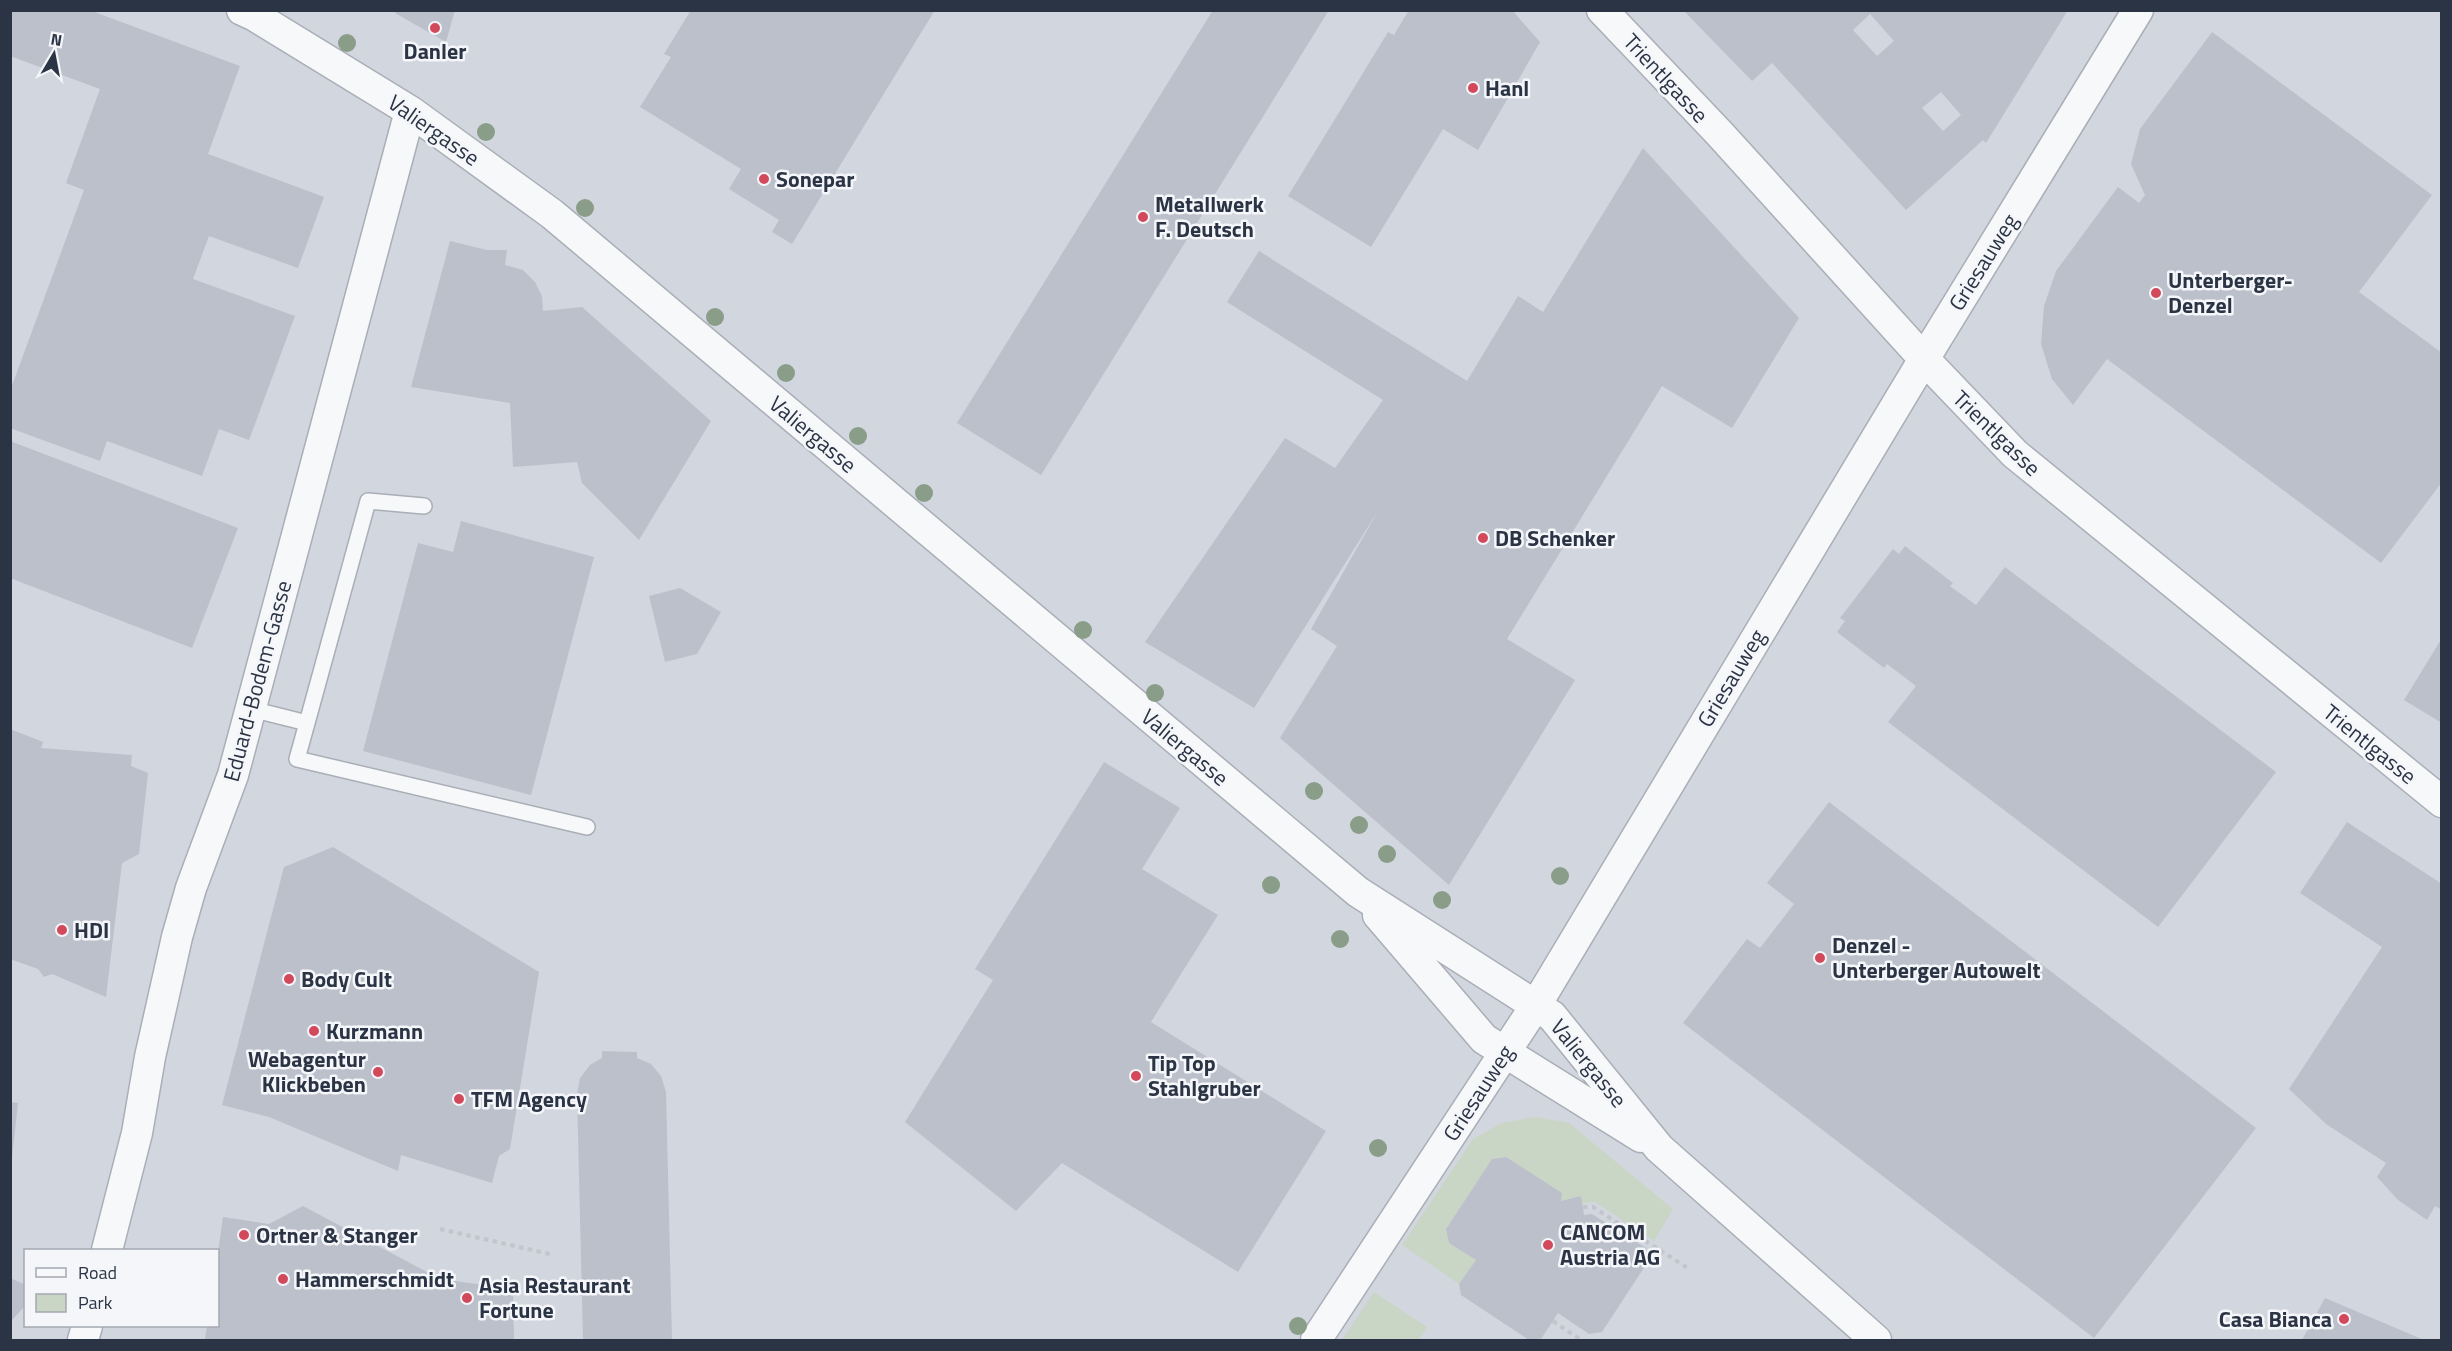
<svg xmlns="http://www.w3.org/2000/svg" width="2452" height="1351" font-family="'Titillium Web',sans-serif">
  <rect width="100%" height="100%" fill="#e4e7ec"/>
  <path fill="#d2d6de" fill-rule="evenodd" d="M10,11h2431v1329h-2430zM26,1250h192v76h-192z"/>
  <path fill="#c9d6c5" d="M1536,1117l33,6 104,86 -19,32 -59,-39 -13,1 -1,-7 -20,5v-8l-55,-36 -14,2 -46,69 3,15 27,17 -17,24 -57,-39 71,-106 29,-16z
    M1374,1292l53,35 -8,13h-77z"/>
  <path fill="#bbc0ca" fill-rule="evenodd" d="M10,10h79l151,56 -32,88 116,43 -26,71 -89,-32 -16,43 102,37 -46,124 -30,-11 -17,47 -95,-35 -7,20 -90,-33v-37l74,-201 -18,-7 34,-94 -90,-33z
    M396,10h59l-9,32 -51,-29z
    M691,10h244l-143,234 -20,-12 7,-12 -50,-31 12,-20 -101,-62 31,-50 -7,-3z
    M1213,10h116l-288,465 -84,-52z
    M1409,10h103l28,32 -62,108 -35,-21 -72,118 -83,-51 100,-164 6,3z
    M1683,10h385l-82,133 -3,-3 -77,70 -134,-147 -20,18zM1870,14l24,27 -17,15 -24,-26zM1941,92l20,23 -18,16 -21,-23z
    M2212,32l220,163 -73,97 83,61v129l-61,81 -274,-204 -34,46 -21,-26 -11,-35 3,-38 12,-35 62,-84 21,16 6,-8 -14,-31 9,-35z
    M1643,148l156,170 -67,110 -70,-42 -155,253 68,41 -126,205 -169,-147 57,-92 -26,-17 67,-118 -124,197 -109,-66 140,-204 50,30 48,-68 -156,-98 32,-51 208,130 51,-85 25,16z
    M450,241l37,9h20l-2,15 18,5 12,12 7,14 1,15 39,-4 129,114 -72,119 -57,-57 -5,-21 -64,5 -3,-64 -99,-16z
    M10,441l228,87 -46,120 -182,-70z
    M461,521l133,36 -63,238 -168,-44 55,-208 35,9z
    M1905,546l48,37 -3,3 26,19 29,-38 271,205 -118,155 -270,-205 28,-36 -29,-22 -3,4 -47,-36 8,-11 -5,-3 53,-69 6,5z
    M680,588l41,24 -24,42 -32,8 -16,-66z
    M2442,638v85l-38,-23z
    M10,729l33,13 -2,6 91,7 -1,11 17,7 -9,81 -17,9 -16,134 -54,-23 -8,3 -6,-8 -28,-10z
    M1104,762l76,46 -38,61 76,46 -67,107 175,109 -88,141 -176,-109 -46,48 -111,-89 88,-142 -18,-11z
    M1829,802l427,326 -162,210 -411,-315 64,-84 13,9 34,-44 -27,-21z
    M2347,822l95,62v326l-7,-4 -8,14 -29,-20 -21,-23 9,-14 -60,-39 -37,-35 93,-142 -82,-54z
    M333,847l206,125 -29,177 -11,7 -7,27 -91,-28 -3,16 -129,-54 -47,-12 62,-238z
    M602,1051l35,1v6l14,6 10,12 5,16 6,248h-89l-6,-246 3,-16 10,-13 12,-7z
    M10,1102l8,1 -6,55h-2z
    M1506,1157l56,36 -1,8 20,-5 3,19 8,-1 54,34 3,12 -47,72 -13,2 -31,-21 -17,26 -12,1 -68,-45 -2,-11 17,-24 -27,-17 -3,-14 46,-70z
    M303,1206l137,73 73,10 1,51h-309l2,-14h11v-74l5,-35 46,7z
    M10,1278l16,7v20l-16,17z
    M2325,1298l99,42h-122z"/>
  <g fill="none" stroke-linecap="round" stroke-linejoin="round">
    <g stroke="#a9aeb7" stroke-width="18">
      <path id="lane" d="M251,709l56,14 61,-222 56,5
        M307,723l-10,36 290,68"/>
    </g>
    <g stroke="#a9aeb7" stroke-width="33">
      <path id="street" d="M242,10l13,6 155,95 142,103 806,678 194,124 107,132 217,192
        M1602,10l118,124 204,225 91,95 427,348
        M1378,915l106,124 157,98
        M107,1250l30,-117 13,-76 27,-120 14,-49 42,-113 177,-664
        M83,1340l4,-14
        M1316,1340l220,-335 388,-646 214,-349"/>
    </g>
    <path stroke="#c2c5cb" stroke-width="4" stroke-dasharray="4.5 4.5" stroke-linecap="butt" d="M1583,1207h10l96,62
      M440,1229l110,25
      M1553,1321l28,19"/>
    <use href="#lane" stroke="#f7f8fa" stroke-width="15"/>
    <use href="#street" stroke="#f7f8fa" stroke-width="30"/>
  </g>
  <g fill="#899d89">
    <circle cx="347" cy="43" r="9"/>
    <circle cx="486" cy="132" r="9"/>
    <circle cx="585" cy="208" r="9"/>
    <circle cx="715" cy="317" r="9"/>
    <circle cx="786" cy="373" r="9"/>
    <circle cx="858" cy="436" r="9"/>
    <circle cx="924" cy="493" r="9"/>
    <circle cx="1083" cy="630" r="9"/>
    <circle cx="1155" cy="693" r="9"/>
    <circle cx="1314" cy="791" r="9"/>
    <circle cx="1359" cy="825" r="9"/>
    <circle cx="1387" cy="854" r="9"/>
    <circle cx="1560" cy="876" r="9"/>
    <circle cx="1271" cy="885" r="9"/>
    <circle cx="1442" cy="900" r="9"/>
    <circle cx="1340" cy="939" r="9"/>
    <circle cx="1378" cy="1148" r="9"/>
    <circle cx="1298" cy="1326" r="9"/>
  </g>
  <g fill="#d1495b" stroke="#f4f6f9" stroke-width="2">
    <circle cx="435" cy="28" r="6"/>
    <circle cx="1473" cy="88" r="6"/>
    <circle cx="764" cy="179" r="6"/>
    <circle cx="1143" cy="217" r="6"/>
    <circle cx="2156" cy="293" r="6"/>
    <circle cx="1483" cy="538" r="6"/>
    <circle cx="62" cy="930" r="6"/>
    <circle cx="1820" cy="958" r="6"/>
    <circle cx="289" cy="979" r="6"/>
    <circle cx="314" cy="1031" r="6"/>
    <circle cx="378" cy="1072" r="6"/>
    <circle cx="1136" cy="1076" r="6"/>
    <circle cx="459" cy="1099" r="6"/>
    <circle cx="244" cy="1235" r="6"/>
    <circle cx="1548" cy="1245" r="6"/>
    <circle cx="283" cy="1279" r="6"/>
    <circle cx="467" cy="1298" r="6"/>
    <circle cx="2344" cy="1319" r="6"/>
  </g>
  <g text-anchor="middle" stroke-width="5" stroke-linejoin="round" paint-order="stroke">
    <g font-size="22" font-weight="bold" fill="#2b3445" stroke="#f4f6f9" text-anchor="start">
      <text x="435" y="59" text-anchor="middle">Danler</text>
      <text x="1485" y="96">Hanl</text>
      <text x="776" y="187">Sonepar</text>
      <text x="1155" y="212">Metallwerk<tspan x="1155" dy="25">F. Deutsch</tspan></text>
      <text x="2168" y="288">Unterberger-<tspan x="2168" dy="25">Denzel</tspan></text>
      <text x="1495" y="546">DB Schenker</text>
      <text x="74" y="938">HDI</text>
      <text x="1832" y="953">Denzel -<tspan x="1832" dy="25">Unterberger Autowelt</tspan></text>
      <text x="301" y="987">Body Cult</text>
      <text x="326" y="1039">Kurzmann</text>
      <text x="366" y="1067" text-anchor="end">Webagentur<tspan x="366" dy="25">Klickbeben</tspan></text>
      <text x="1148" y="1071">Tip Top<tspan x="1148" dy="25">Stahlgruber</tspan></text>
      <text x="471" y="1107">TFM Agency</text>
      <text x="1560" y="1240">CANCOM<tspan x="1560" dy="25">Austria AG</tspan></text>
      <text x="256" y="1243">Ortner &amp; Stanger</text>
      <text x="295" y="1287">Hammerschmidt</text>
      <text x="479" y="1293">Asia Restaurant<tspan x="479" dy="25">Fortune</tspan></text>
      <text x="2332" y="1327" text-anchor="end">Casa Bianca</text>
    </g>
    <g font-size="22" fill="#2b3445" stroke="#f4f6f9">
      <text transform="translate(1666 78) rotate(47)" y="8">Trientlgasse</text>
      <text transform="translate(434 130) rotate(35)" y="8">Valiergasse</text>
      <text transform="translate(1983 262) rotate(-58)" y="8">Griesauweg</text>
      <text transform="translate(1997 433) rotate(44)" y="8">Trientlgasse</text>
      <text transform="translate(813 434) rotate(40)" y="8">Valiergasse</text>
      <text transform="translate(1731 678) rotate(-59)" y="8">Griesauweg</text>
      <text transform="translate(257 681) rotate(-75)" y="8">Eduard-Bodem-Gasse</text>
      <text transform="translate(2370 744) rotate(39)" y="8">Trientlgasse</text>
      <text transform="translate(1185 747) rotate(40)" y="8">Valiergasse</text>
      <text transform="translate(1589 1063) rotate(51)" y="8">Valiergasse</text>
      <text transform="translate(1478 1093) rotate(-57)" y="8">Griesauweg</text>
    </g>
  </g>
  <rect width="2452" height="1351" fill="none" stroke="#2b3445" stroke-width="24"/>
  <rect x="24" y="1249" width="195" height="78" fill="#f4f6f9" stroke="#a4a8b1" stroke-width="1.5"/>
  <rect x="36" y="1268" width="30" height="9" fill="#f7f8fa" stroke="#a4a8b1" stroke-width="1.5"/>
  <text x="78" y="1279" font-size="18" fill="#2b3445">Road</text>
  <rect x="36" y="1294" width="30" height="18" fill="#c9d6c5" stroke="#a4a8b1" stroke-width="1.5"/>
  <text x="78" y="1309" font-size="18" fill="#2b3445">Park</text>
  <g transform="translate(54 54) rotate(10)" stroke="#f4f6f9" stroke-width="4.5" paint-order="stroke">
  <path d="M0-4.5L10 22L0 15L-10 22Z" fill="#2b3445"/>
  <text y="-9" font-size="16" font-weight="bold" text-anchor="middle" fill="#2b3445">N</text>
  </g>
</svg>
